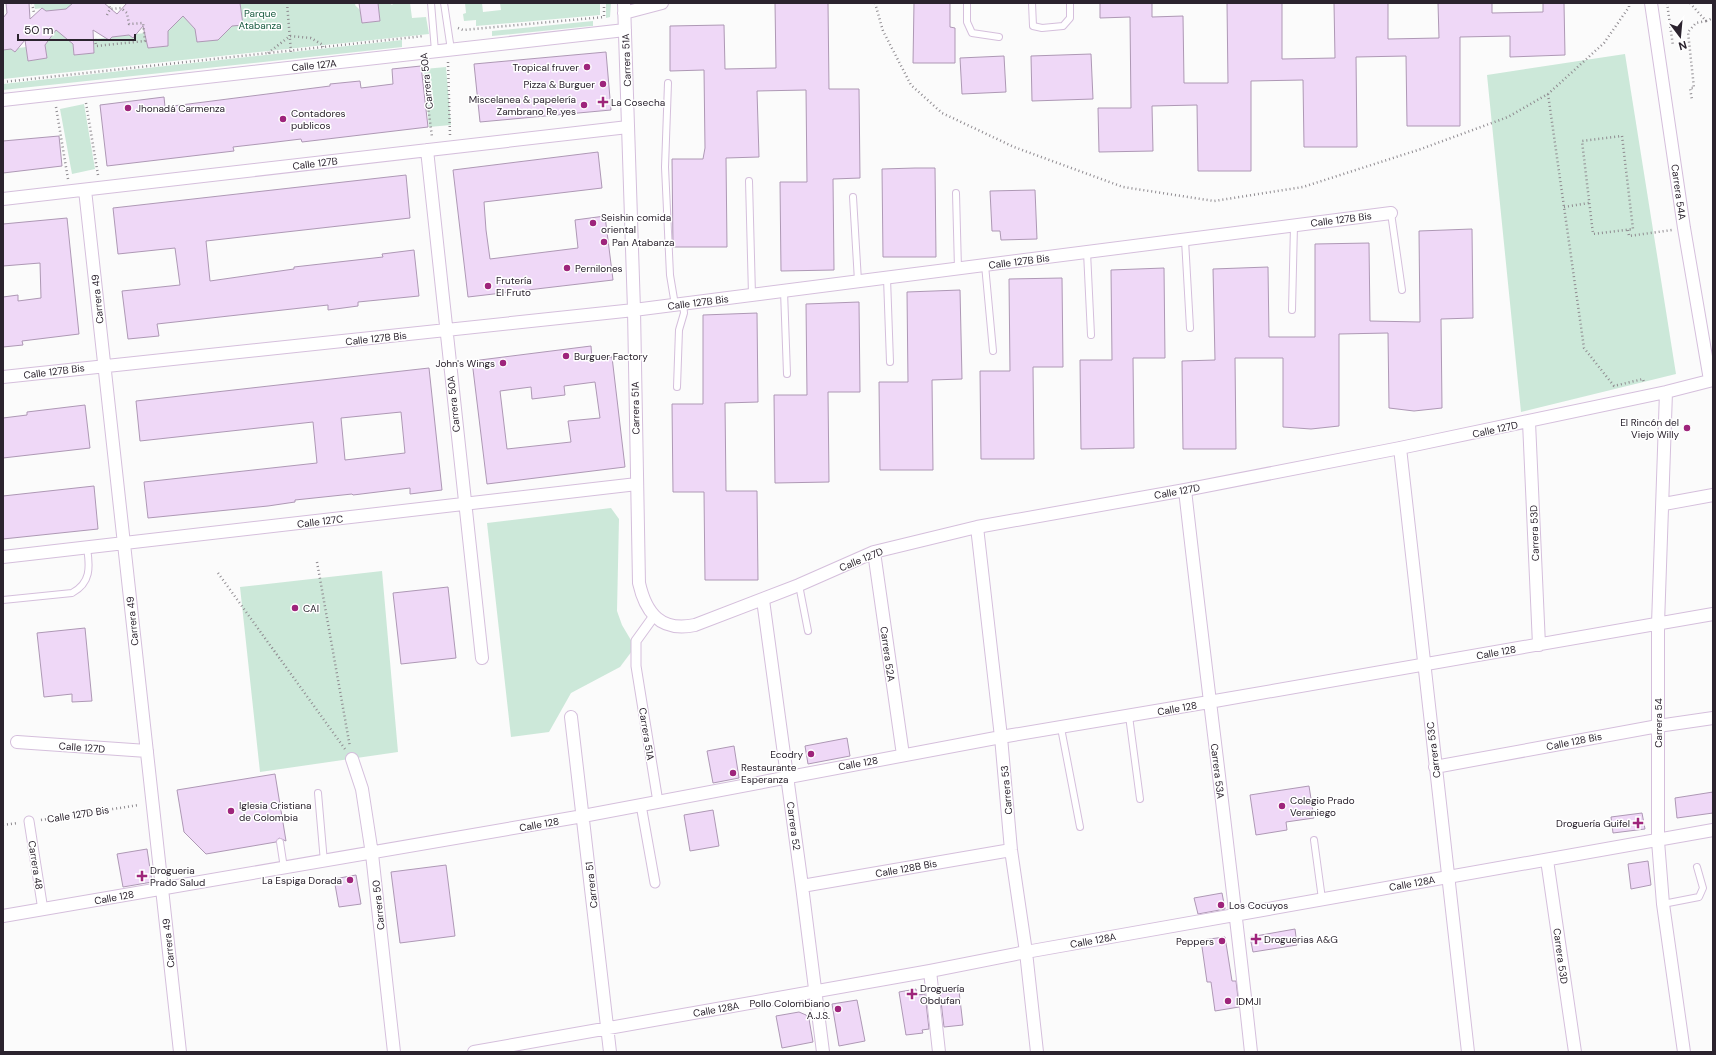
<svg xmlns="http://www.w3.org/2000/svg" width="1716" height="1055" font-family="'DM Sans',sans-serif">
  <rect width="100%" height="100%" fill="#fbfbfb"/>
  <path fill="#cce8d9" d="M34,3h47l-15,6 -20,2 -4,-3 -7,1z
    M240,3h116l-1,2 5,5 2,13 18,-2 -2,-18h11l3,2 2,-2h16l2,15 14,-1 3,17 -426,45v-29l8,-1 4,3 3,-4 8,-1 2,14 19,-3 -2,-13 3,-4 -3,-3 -1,-7 27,-3 3,27 20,-2 -1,-14 12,-1 4,2 3,-3 17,-2 4,3 3,-4 9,-1 3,15 20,-2 -1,-28 27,-4 38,12 11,-2z
    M465,3h17l1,9 18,-2 -1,-7h100v12l-124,11v-6l-12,1 -1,-7 3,-1z
    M606,3h5l-1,14 -4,1z
    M593,21v5h-2l-99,10v-5z
    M402,40v7l-399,43v-6z
    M1625,54l51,320 -155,38 -34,-337z
    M446,67l5,58 -22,2 -5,-58z
    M84,104l11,65 -23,5 -12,-65z
    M611,508l8,11 -2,92 5,14 13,22 -15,20 -49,26 -22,39 -38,5 -24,-214z
    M382,571l16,181 -138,20 -20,-185z"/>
  <path fill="#efd8f7" stroke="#ae98b5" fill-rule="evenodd" d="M6,3h23l1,16 12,-11 4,3 20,-2 7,-6h31l13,11 10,-11h113l3,22 -11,1 -14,14 -21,2 -2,-13 -12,-13 -15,15v15l-20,2 -5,-22 -10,12 -4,-3 -17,2 -3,3 -16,-10 1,23 -20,2 -1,-11 -17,-14 -11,15 2,13 -19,3 -3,-21 -10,12 -4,-3 -8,1v-32l4,-5z
    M359,3h19l2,18 -18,2z
    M775,3h53l1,86h30l1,89 -27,1 1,91 -53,1 -1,-89h27l-1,-92 -49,1 2,66 -33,1 1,89h-54l-1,-88h31l2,-11 -1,-78 -34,1v-45l54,-1 1,44 51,-1z
    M914,3h36v24l5,1v35h-42z
    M1100,3h52v14l31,-1 1,67h44l-1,-80h55v56l53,-1 -1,-55h54v36l51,-1 -1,-35h54v10l51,-1v-9h21l1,52 -55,2v-21l-50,1v89h-53l-1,-70 -50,1 1,90h-53l-1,-67 -52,1v90h-53l-1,-66 -45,1 1,45 -54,1 -1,-44h33l-1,-91 -30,1z
    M606,52l5,58 -131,12 -6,-58z
    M1091,54l2,45 -61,2 -1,-45z
    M1004,56l2,36 -44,2 -2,-36z
    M421,66l7,61 -126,15 -1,-3 -33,4 -35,4 1,4 -127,15 -7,-61 64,-8 1,10 165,-21v-2l30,-3 1,7 32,-4 -1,-15z
    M59,136l3,30 -59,7v-32z
    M598,152l4,36 -118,14 2,28 4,29 88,-11 -3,-28 30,-4 8,64 -145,17 -15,-127z
    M915,168h20l1,89h-53l-1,-88z
    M406,175l4,43 -204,23 4,40 84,-12v-2l89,-10 -1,-3 32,-4 5,46 -61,6v4l-30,4v-5l-171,19 2,12 -31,3 -6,-48 58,-6 -5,-37 -57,6 -5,-46z
    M1035,190l2,49 -36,1 -1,-9h-8l-2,-40z
    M67,218l12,116 -57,7 1,4 -20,2v-50l15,-2v6l23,-3 -1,-35 -37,3v-42z
    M1472,229l1,89 -32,1 1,89 -28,3 -25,-3 -1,-75 -49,1v92l-28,3 -28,-2v-69h-48l1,91h-53l-1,-88 33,-1 -2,-91 55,-2 1,70h46v-93l54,-1 1,78 50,1 -1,-91z
    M1164,268l1,90h-32l1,90 -53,1 -1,-89h32l-1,-90z
    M1062,278l1,89h-30l1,92h-53l-1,-88h30l-1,-92z
    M960,290l2,89 -30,1 1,90h-53l-1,-88h29l-1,-90z
    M859,302l1,90h-32l1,90 -54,1 -1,-88h33l-1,-91z
    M757,313l1,89 -33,1 1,88h31l1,89h-53l-1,-88h-31l-1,-88h31v-89z
    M591,346l1,13 20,-2 13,110 -138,17 -15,-123zM595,382l5,36 -32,3 3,21 -64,7 -7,-58 31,-4 1,12 33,-4 -1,-9z
    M429,368l13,122 -32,4v-6l-57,7 -1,-1 -57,6v2l-27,4 -120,12 -4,-36 173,-19 -4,-41 -173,19 -4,-40zM401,412l4,41 -60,7 -4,-42z
    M85,405l5,43 -87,10v-40l24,-3v-3z
    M94,486l4,43 -95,10v-43z
    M448,587l8,71 -55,6 -8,-71z
    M85,628l7,73 -20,1v-8l-28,3 -7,-64z
    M847,738l3,18 -42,8 -3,-18z
    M734,746l5,32 -26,5 -6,-32z
    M275,774l11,67 -7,-3 -3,4 -70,12 -22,-22 -7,-42z
    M1309,786l5,32 -28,4 1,8 -31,5 -6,-40z
    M1713,792v21l-36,5 -2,-20z
    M713,810l6,36 -29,5 -6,-36z
    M1642,813l3,16 -32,4 -2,-16z
    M147,849l5,33 -29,5 -6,-33z
    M1648,861l3,24 -20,4 -3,-25z
    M446,865l9,71 -55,7 -9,-71z
    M356,875l5,29 -22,3 -5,-28z
    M1222,893l3,16 -27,5 -4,-16z
    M1295,929l2,16 -44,7 -3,-15z
    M1225,937l7,44h4l3,26 -24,4 -4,-29h-4l-6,-42z
    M916,989l1,6 8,-1 4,35 -7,1 1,3 -17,2 -7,-43z
    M959,991l4,34 -19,2 -4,-34z
    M857,1000l8,41 -26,5 -7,-42z
    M799,1012l7,3 3,4 4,23 -31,6 -6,-32z"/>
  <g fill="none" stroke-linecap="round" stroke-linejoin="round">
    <g stroke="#d5bfdc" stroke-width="8">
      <path id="service" d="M431,3l4,48
        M444,3l7,47
        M967,3v19l5,11 27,4
        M1032,3l1,23 9,2 21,-2 7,-8v-15
        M668,83l-3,84 5,108 5,30
        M749,181l3,114
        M956,193l2,76
        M853,197l5,84
        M1391,213l11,77
        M1185,240l5,88
        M1087,252l4,83
        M985,265l8,86
        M887,278l3,84
        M784,291l3,83
        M1292,310l2,-85
        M677,387l2,-57 5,-17 -1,-9
        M799,585l9,46
        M3,600l69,-7c19,-10 18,-26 15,-45
        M1129,716l11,83
        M1061,728l19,99
        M318,793l6,69
        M1314,840l8,59
        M280,842l4,26
        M1663,904l36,-7 4,-9 -6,-21"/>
    </g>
    <g stroke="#d5bfdc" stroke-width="11">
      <path id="pedestrian" d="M654,616l-18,25v25l22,136
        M641,805l14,78
        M29,821l14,89"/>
    </g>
    <g stroke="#d5bfdc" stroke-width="14">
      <path id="minor" d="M624,3l10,307 5,273c7,31 22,49 56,42l104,-40 75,-33 103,-25 208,-37 215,-42 266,-56 47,-12
        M1651,3l33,225 26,152
        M624,13l38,-10
        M3,100l622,-70
        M427,150l55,508
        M85,190l95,862
        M3,199l625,-72
        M3,377l631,-67 757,-97
        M1666,392l-8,232v217l5,63 21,148
        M1529,422l10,223
        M1400,448c22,202 47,403 68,604
        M1185,490c21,187 46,374 66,562
        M1664,504l49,-9
        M977,527l24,210 10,113 15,102 11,100
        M874,552l29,203
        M3,557l634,-73
        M763,600l39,286 21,166
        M571,717l39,335
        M17,742l130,9
        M352,759l10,30 10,65 22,198
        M1435,767l223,-41 55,-8
        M1547,860l28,192
        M802,886l209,-36
        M3,916l580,-100 418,-79 208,-35 504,-88
        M930,971l9,81
        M474,1052l456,-81 96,-19 687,-122"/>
    </g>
    <path stroke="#8f8b90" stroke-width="2.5" stroke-dasharray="1 3" stroke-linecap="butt" d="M32,3l2,10
      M287,3l4,49
      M875,3l8,28 28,54 31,28 72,34 109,40 91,14 89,-14 118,-38 87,-32 40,-23 56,-51 25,-36v-4
      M1667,3l6,43
      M1690,3l16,18 -10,2 -8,9 6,56h-4l2,12
      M107,15l3,-6
      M1706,21l7,-3
      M458,28l5,2 141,-13v-14
      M95,39l1,7 49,-5 -2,-18 -14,1 -2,-11 -6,-5 -11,1 -1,-6
      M268,53l22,-17 21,2 12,7v2
      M448,62l2,73
      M423,67l9,70
      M3,82l421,-46
      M1548,94l36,254 30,38 29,-7 1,4
      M86,103l12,72
      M56,107l12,72
      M1622,136l11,93 -40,5 -11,-93z
      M1564,207l25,-4
      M1628,230l1,6 43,-6
      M317,562l33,185
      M218,573l127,176
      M41,820l98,-15
      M3,825l15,-2"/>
    <use href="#service" stroke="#fff" stroke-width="6"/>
    <use href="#pedestrian" stroke="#fff" stroke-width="9"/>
    <use href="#minor" stroke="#fff" stroke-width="12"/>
  </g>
  <g fill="#9e247b" stroke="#fff" stroke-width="1.5">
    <circle cx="587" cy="67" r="4"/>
    <circle cx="603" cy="84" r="4"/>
    <path d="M601 96h4v4h4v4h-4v4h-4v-4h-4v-4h4z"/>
    <circle cx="584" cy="105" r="4"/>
    <circle cx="128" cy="108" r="4"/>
    <circle cx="283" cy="119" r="4"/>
    <circle cx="593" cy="223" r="4"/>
    <circle cx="604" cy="242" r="4"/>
    <circle cx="567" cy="268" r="4"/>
    <circle cx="488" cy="286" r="4"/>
    <circle cx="566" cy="356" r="4"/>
    <circle cx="503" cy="363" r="4"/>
    <circle cx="1687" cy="428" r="4"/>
    <circle cx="295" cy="608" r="4"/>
    <circle cx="811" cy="754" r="4"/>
    <circle cx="733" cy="773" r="4"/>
    <circle cx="1282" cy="806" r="4"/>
    <circle cx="231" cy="811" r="4"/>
    <path d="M1636 817h4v4h4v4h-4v4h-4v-4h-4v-4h4z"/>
    <path d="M140 870h4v4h4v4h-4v4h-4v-4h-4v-4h4z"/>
    <circle cx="350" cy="880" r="4"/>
    <circle cx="1221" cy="905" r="4"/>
    <path d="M1254 933h4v4h4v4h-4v4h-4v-4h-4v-4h4z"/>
    <circle cx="1222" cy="941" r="4"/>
    <path d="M910 988h4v4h4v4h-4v4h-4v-4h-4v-4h4z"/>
    <circle cx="1228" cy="1001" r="4"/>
    <circle cx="838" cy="1009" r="4"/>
  </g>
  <g text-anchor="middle" stroke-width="3" stroke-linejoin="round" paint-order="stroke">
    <g font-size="10" fill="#195b40" stroke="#fff">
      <text x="260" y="17">Parque<tspan x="260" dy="12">Atabanza</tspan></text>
    </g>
    <g font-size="10" fill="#2b232e" stroke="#fff">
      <text transform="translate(626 60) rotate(-92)" y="4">Carrera 51A</text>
      <text transform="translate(314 65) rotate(-6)" y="4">Calle 127A</text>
      <text transform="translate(426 81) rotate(-96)" y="4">Carrera 50A</text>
      <text transform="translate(315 163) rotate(-7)" y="4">Calle 127B</text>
      <text transform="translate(1679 192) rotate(82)" y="4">Carrera 54A</text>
      <text transform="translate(1341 219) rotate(-7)" y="4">Calle 127B Bis</text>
      <text transform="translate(1019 261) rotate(-7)" y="4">Calle 127B Bis</text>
      <text transform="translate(97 299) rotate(-96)" y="4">Carrera 49</text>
      <text transform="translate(698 302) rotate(-7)" y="4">Calle 127B Bis</text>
      <text transform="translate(376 338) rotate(-6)" y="4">Calle 127B Bis</text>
      <text transform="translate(54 371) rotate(-7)" y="4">Calle 127B Bis</text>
      <text transform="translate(453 404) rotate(-96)" y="4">Carrera 50A</text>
      <text transform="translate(635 408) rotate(-91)" y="4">Carrera 51A</text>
      <text transform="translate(1495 429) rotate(-12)" y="4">Calle 127D</text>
      <text transform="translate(1177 491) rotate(-10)" y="4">Calle 127D</text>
      <text transform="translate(320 521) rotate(-7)" y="4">Calle 127C</text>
      <text transform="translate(1534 533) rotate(-92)" y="4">Carrera 53D</text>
      <text transform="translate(861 559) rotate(-22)" y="4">Calle 127D</text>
      <text transform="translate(132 621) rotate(-96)" y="4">Carrera 49</text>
      <text transform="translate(1496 652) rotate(-10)" y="4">Calle 128</text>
      <text transform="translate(888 654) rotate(82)" y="4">Carrera 52A</text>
      <text transform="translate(1177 708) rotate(-10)" y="4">Calle 128</text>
      <text transform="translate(1658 723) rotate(-90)" y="4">Carrera 54</text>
      <text transform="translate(647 734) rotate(81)" y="4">Carrera 51A</text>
      <text transform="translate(1574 741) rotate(-11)" y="4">Calle 128 Bis</text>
      <text transform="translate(82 747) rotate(4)" y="4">Calle 127D</text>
      <text transform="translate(1433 750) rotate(-97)" y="4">Carrera 53C</text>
      <text transform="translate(858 763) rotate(-10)" y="4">Calle 128</text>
      <text transform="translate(1218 771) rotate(83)" y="4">Carrera 53A</text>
      <text transform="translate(1006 790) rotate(-95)" y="4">Carrera 53</text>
      <text transform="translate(78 814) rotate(-9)" y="4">Calle 127D Bis</text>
      <text transform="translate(539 824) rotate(-10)" y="4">Calle 128</text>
      <text transform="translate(794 826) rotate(82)" y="4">Carrera 52</text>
      <text transform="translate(36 865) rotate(81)" y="4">Carrera 48</text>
      <text transform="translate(906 868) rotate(-10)" y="4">Calle 128B Bis</text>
      <text transform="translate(1412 883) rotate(-10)" y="4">Calle 128A</text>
      <text transform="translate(591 885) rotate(-96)" y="4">Carrera 51</text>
      <text transform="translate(114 897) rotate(-10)" y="4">Calle 128</text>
      <text transform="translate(378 905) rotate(-96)" y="4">Carrera 50</text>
      <text transform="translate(1093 940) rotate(-10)" y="4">Calle 128A</text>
      <text transform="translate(168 943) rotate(-96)" y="4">Carrera 49</text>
      <text transform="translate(1561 956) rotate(82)" y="4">Carrera 53D</text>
      <text transform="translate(716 1009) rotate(-10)" y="4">Calle 128A</text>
    </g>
    <g font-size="10" fill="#2b232e" stroke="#fff" text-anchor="start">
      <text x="579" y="71" text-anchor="end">Tropical fruver</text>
      <text x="595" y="88" text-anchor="end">Pizza &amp; Burguer</text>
      <text x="576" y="103" text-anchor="end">Miscelanea &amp; papelería<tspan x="576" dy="12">Zambrano Re yes</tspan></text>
      <text x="611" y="106">La Cosecha</text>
      <text x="136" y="112">Jhonadá Carmenza</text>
      <text x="291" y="117">Contadores<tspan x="291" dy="12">publicos</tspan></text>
      <text x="601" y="221">Seishin comida<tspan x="601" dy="12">oriental</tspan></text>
      <text x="612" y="246">Pan Atabanza</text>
      <text x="575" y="272">Pernilones</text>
      <text x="496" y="284">Frutería<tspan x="496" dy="12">El Fruto</tspan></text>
      <text x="574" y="360">Burguer Factory</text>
      <text x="495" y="367" text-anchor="end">John's Wings</text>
      <text x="1679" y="426" text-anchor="end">El Rincón del<tspan x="1679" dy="12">Viejo Willy</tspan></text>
      <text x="303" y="612">CAI</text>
      <text x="803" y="758" text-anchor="end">Ecodry</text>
      <text x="741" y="771">Restaurante<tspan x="741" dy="12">Esperanza</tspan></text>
      <text x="1290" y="804">Colegio Prado<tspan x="1290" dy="12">Veraniego</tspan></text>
      <text x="239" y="809">Iglesia Cristiana<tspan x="239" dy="12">de Colombia</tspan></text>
      <text x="1630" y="827" text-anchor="end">Droguería Guifel</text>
      <text x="150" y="874">Drogueria<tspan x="150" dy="12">Prado Salud</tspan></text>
      <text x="342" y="884" text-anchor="end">La Espiga Dorada</text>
      <text x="1229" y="909">Los Cocuyos</text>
      <text x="1264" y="943">Droguerias A&amp;G</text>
      <text x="1214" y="945" text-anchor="end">Peppers</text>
      <text x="920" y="992">Droguería<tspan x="920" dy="12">Obdufan</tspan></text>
      <text x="1236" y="1005">IDMJI</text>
      <text x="830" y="1007" text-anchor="end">Pollo Colombiano<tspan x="830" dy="12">A.J.S.</tspan></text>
    </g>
  </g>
  <rect width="1716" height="1055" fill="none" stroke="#2b232e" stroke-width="8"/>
  <g transform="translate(1680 36) rotate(164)" stroke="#ffffff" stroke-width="3" paint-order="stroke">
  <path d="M0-3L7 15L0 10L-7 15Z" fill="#2b232e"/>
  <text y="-6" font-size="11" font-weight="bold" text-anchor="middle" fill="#2b232e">N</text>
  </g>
  <path d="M18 34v6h117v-6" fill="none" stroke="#2b232e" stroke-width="2"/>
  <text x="24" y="34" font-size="12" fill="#2b232e" stroke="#ffffff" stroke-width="3" paint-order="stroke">50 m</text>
</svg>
